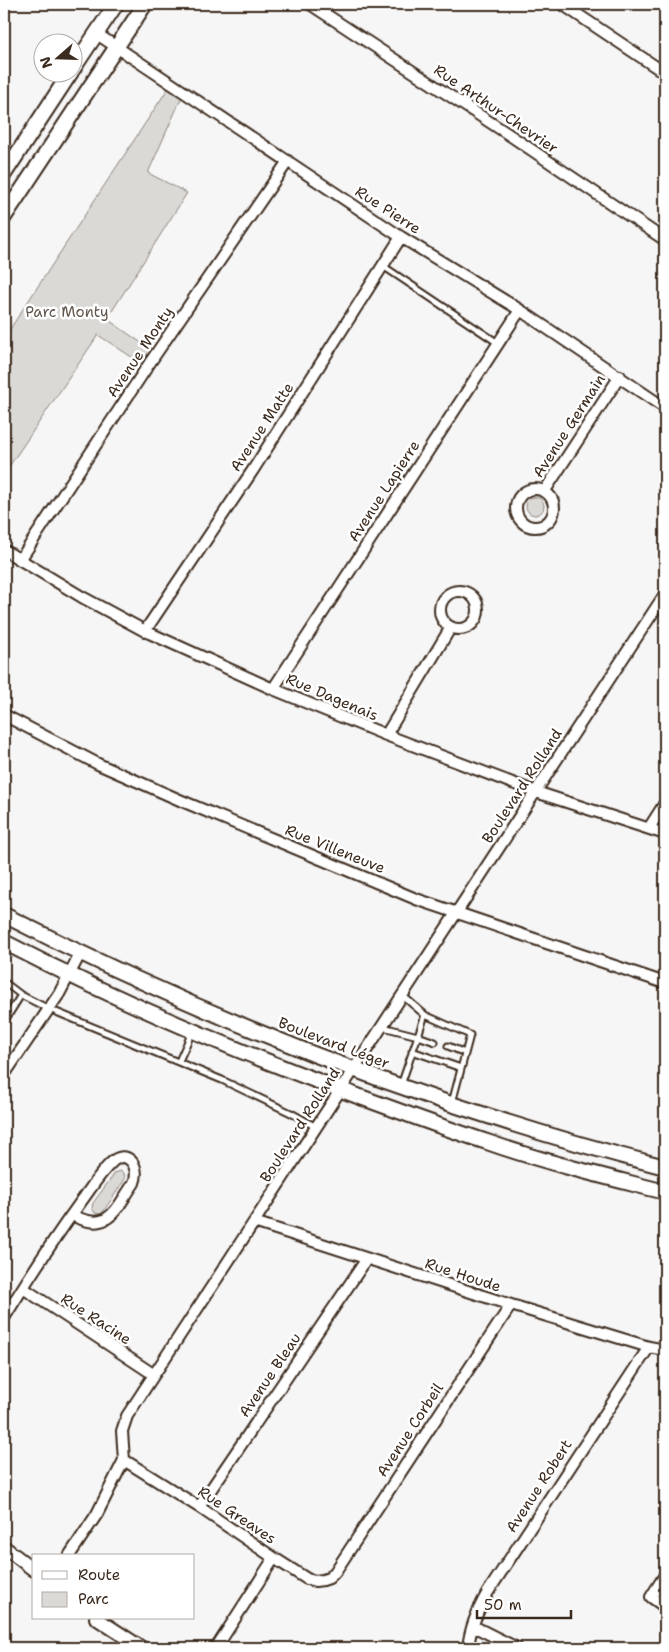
<svg xmlns="http://www.w3.org/2000/svg" width="669" height="1652" font-family="'Shantell Sans',sans-serif">
  <rect width="100%" height="100%" fill="#f7f6f6"/>
  <filter id="ink" filterUnits="userSpaceOnUse"><feTurbulence type="fractalNoise" baseFrequency=".02" numOctaves="2"/><feDisplacementMap in="SourceGraphic" scale="10" xChannelSelector="R" yChannelSelector="G"/><feConvolveMatrix kernelMatrix="1 2 1 2 8 2 1 2 1" color-interpolation-filters="sRGB"/></filter>
  <g filter="url(#ink)">
    <path fill="#dbd9d6" stroke="#8b827a" d="M171,84l13,8 -36,81 39,20 -80,126 49,34 -9,14 -49,-32 -94,139v-136z
      M526 506a9 9 0 1 1 18 0a9 9 0 1 1-18 0Z
      M120,1171l4,2 1,6 -22,33 -3,2 -5,-1 -3,-5 1,-5 22,-30z"/>
    <g fill="none" stroke-linecap="round" stroke-linejoin="round">
      <g stroke="#3b2a1e" stroke-width="9">
        <path id="service" d="M383,266l115,77
          M4,982l17,13 28,14 173,71 69,33 25,14
          M403,996l22,19
          M4,1022l17,-27
          M383,1027l35,9 17,6
          M448,1046l17,7
          M412,1051l49,17
          M179,1061l13,-29
          M401,1085l24,-70 45,20 -18,68"/>
      </g>
      <g stroke="#3b2a1e" stroke-width="14">
        <path id="minor" d="M310,4l201,132 154,104
          M562,4l103,69
          M97,34l304,203 119,73 145,98
          M516 508a19 19 0 1 1 38 0a19 19 0 1 1-38 0Z
          M544,492l76,-116
          M4,550l78,47 63,34 128,58 113,46 150,57 129,42
          M20,560l131,-199 137,-200
          M440 610a19 19 0 1 1 38 0a19 19 0 1 1-38 0Z
          M145,631l108,-161 148,-233
          M273,689l247,-379
          M4,715l94,49 84,37 234,98 249,84
          M386,735l65,-108
          M649,828l16,-25
          M4,1075l55,-81 21,-40
          M254,1222l257,83 138,42 16,3
          M23,1288l130,86
          M4,1318c24,-39 49,-78 76,-115 10,-13 19,-29 31,-40 15,-15 30,2 23,20 -19,27 -25,51 -62,32
          M124,1460l75,47 75,51 33,21 8,2 8,-1 6,-2 6,-6 176,-267
          M199,1507l167,-247
          M69,1556l28,-42 27,-54 -2,-29 5,-15 538,-822
          M665,1575l-14,22 14,10
          M473,1626l44,22
          M216,1648l58,-90
          M468,1648c2,-20 10,-39 20,-56l161,-245"/>
      </g>
      <g stroke="#3b2a1e" stroke-width="16">
        <path id="tertiary" d="M4,1547l30,23
          M96,1618l46,30"/>
      </g>
      <g stroke="#3b2a1e" stroke-width="18">
        <path id="secondary" d="M72,70l44,-66
          M4,174l67,-102
          M4,217l141,-213
          M4,915c210,107 432,194 661,252
          M4,942c110,57 224,106 340,149 49,18 97,36 146,52 57,20 117,34 175,49"/>
      </g>
      <use href="#service" stroke="#fff" stroke-width="5"/>
      <use href="#minor" stroke="#fff" stroke-width="10"/>
      <use href="#tertiary" stroke="#fff" stroke-width="12"/>
      <use href="#secondary" stroke="#fff" stroke-width="14"/>
    </g>
  </g>
  <g text-anchor="middle" stroke-width="5" stroke-linejoin="round" paint-order="stroke">
    <g font-size="15" fill="#3b2a1e" stroke="#fff">
      <text transform="translate(496 109) rotate(34)" y="5">Rue Arthur-Chevrier</text>
      <text transform="translate(388 210) rotate(33)" y="5">Rue Pierre</text>
      <text transform="translate(140 352) rotate(-56)" y="5">Avenue Monty</text>
      <text transform="translate(569 426) rotate(-57)" y="5">Avenue Germain</text>
      <text transform="translate(262 427) rotate(-57)" y="5">Avenue Matte</text>
      <text transform="translate(384 491) rotate(-57)" y="5">Avenue Lapierre</text>
      <text transform="translate(332 697) rotate(23)" y="5">Rue Dagenais</text>
      <text transform="translate(522 786) rotate(-57)" y="5">Boulevard Rolland</text>
      <text transform="translate(335 849) rotate(22)" y="5">Rue Villeneuve</text>
      <text transform="translate(334 1043) rotate(21)" y="5">Boulevard Léger</text>
      <text transform="translate(300 1125) rotate(-57)" y="5">Boulevard Rolland</text>
      <text transform="translate(463 1275) rotate(18)" y="5">Rue Houde</text>
      <text transform="translate(96 1319) rotate(33)" y="5">Rue Racine</text>
      <text transform="translate(270 1375) rotate(-56)" y="5">Avenue Bleau</text>
      <text transform="translate(410 1430) rotate(-57)" y="5">Avenue Corbeil</text>
      <text transform="translate(539 1486) rotate(-57)" y="5">Avenue Robert</text>
      <text transform="translate(237 1515) rotate(34)" y="5">Rue Greaves</text>
    </g>
    <g font-size="15" fill="#63564c" stroke="#fff">
      <text x="67" y="317">Parc Monty</text>
    </g>
  </g>
  <rect width="669" height="1652" fill="none" stroke="#fff" stroke-width="20"/>
  <rect x="10" y="10" width="649" height="1632" fill="none" stroke="#3b2a1e" stroke-width="2" filter="url(#ink)"/>
  <rect x="32" y="1554" width="162" height="65" fill="#ffffff" stroke="#b1aaa5"/>
  <rect x="42" y="1571" width="25" height="8" fill="#ffffff" stroke="#b1aaa5"/>
  <text x="78" y="1580" font-size="15" fill="#3b2a1e">Route</text>
  <rect x="42" y="1592" width="25" height="15" fill="#dbd9d6" stroke="#b1aaa5"/>
  <text x="78" y="1604" font-size="15" fill="#3b2a1e">Parc</text>
  <g transform="translate(58 58) rotate(250)"><circle r="24" fill="#ffffff" stroke="#b1aaa5"/>
  <path d="M0-4L9 19L0 12L-9 19Z" fill="#3b2a1e"/>
  <text y="-8" font-size="14" font-weight="bold" text-anchor="middle" fill="#3b2a1e">N</text>
  </g>
  <path d="M477 1610v8h94v-8" fill="none" stroke="#3b2a1e" stroke-width="2.5"/>
  <text x="484" y="1610" font-size="15" fill="#3b2a1e" stroke="#ffffff" stroke-width="4" paint-order="stroke">50 m</text>
</svg>
